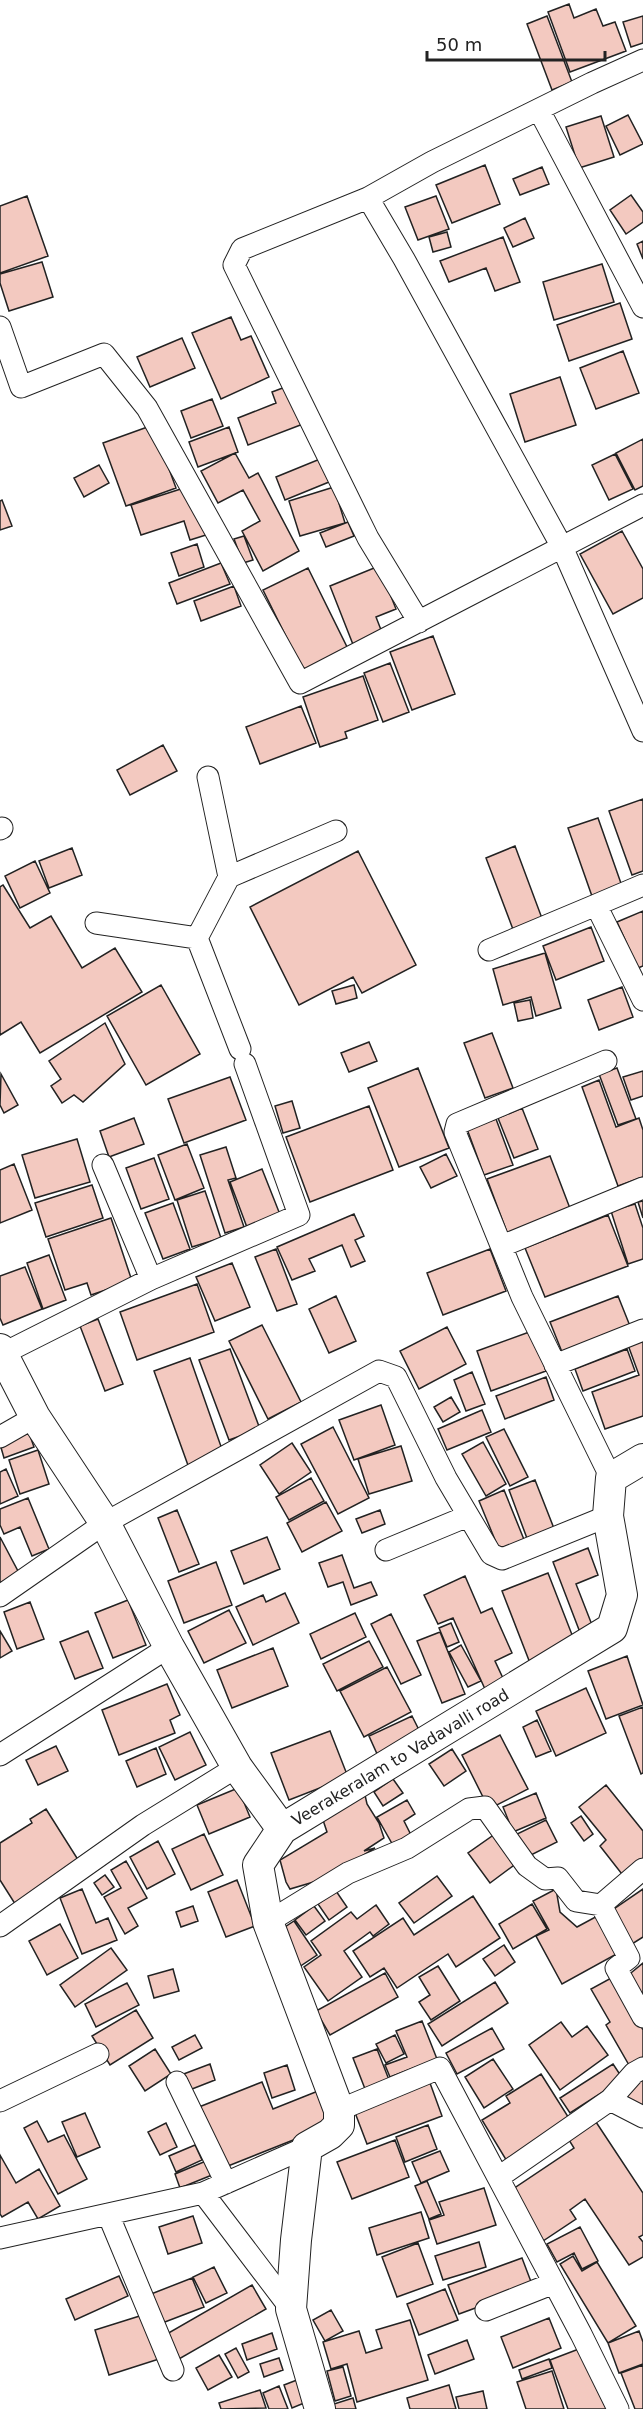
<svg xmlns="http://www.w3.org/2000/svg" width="643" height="2409" font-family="'DejaVu Sans',sans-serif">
  <rect width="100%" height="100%" fill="#fff"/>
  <path fill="#f3c9c0" stroke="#222" stroke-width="1.5" d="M569,4l5,14 22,-9 7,17 12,-4 11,29 -56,21 -22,-60z
    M547,16l25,66 -20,8 -25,-66z
    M643,16v27l-12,4 -8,-25z
    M628,115l15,29 -23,11 -14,-29z
    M601,116l13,41 -35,11 -13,-41z
    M485,165l15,39 -48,19 -16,-38z
    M542,167l7,17 -29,11 -7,-16z
    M631,195l12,17v10l-17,12 -16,-24z
    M27,196l21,60 -48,17v-67z
    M436,196l13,33 -31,11 -13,-33z
    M525,218l9,20 -21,9 -9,-19z
    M447,232l4,15 -18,5 -4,-15z
    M503,237l17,45 -25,9 -9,-23 -37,14 -9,-21z
    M643,241v18l-6,-15z
    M42,262l11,35 -44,14 -9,-28v-9z
    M602,264l12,38 -60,18 -11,-38z
    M620,303l12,36 -63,22 -12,-36z
    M231,317l10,23 10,-4 18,41 -48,22 -29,-66z
    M182,338l13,30 -45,19 -13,-30z
    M623,351l16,42 -43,16 -16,-41z
    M560,377l16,48 -51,17 -15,-48z
    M288,386l15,38 -55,21 -10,-27 38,-15 -4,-11z
    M212,399l11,27 -32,12 -10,-27z
    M153,425l23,63 -50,18 -23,-63z
    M229,427l9,25 -40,15 -9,-25z
    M643,439v47l-8,4 -19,-37z
    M235,453l14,25 9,-5 41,78 -36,20 -21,-40 18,-10 -17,-31 -25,13 -17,-32z
    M615,454l18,35 -24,11 -17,-35z
    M320,459l9,23 -44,18 -9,-23z
    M99,465l10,18 -25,14 -10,-19z
    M190,486l16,49 -16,5 -6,-19 -43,14 -10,-30z
    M334,487l11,36 -45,13 -11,-35z
    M2,500l10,26 -12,4v-29z
    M348,522l6,14 -28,11 -6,-14z
    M622,531l21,38v29l-30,16 -33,-60z
    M244,536l9,24 -10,3 -9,-24z
    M197,544l7,23 -25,9 -8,-23z
    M221,563l9,21 -53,20 -8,-21z
    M379,566l17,43 -20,8 7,18 -29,12 -24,-61z
    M308,568l42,85 -45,22 -42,-85z
    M234,586l7,20 -40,15 -7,-20z
    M433,636l22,58 -43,16 -22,-58z
    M390,663l19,49 -26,10 -19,-49z
    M363,676l15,44 -33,12 2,6 -27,9 -17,-50z
    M301,706l15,37 -56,21 -14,-37z
    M163,745l14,26 -47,24 -13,-25z
    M643,799v72l-11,4 -23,-64z
    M598,818l25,71 -30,10 -25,-71z
    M515,846l28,75 -29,11 -28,-74z
    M72,848l10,27 -33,13 -10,-27z
    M358,851l58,114 -54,28 -9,-16 -54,28 -49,-98z
    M35,861l15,32 -30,15 -15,-32z
    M3,885l27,43 21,-12 31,52 33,-20 27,44 -102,61 -19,-31 -21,13v-148z
    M643,911v55l-5,2 -21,-46z
    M591,927l13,34 -48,19 -13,-34z
    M545,953l16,55 -25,8 -5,-19 -28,8 -10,-36z
    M161,985l39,69 -54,31 -39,-69z
    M354,985l3,13 -21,6 -4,-13z
    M622,987l11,30 -34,13 -11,-30z
    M530,1000l3,18 -15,3 -4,-18z
    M105,1023l20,41 -42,38 -9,-7 -12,8 -11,-17 10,-7 -12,-18z
    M492,1033l21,55 -28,10 -21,-55z
    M369,1042l8,19 -28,11 -8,-19z
    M418,1068l31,80 -50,19 -31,-79z
    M617,1068l19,51 -18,6 -19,-51z
    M643,1071v25l-12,4 -8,-23z
    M1,1074l17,31 -14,8 -4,-8z
    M230,1077l16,43 -62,23 -16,-44z
    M599,1080l17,47 23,-9 4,12v47l-25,9 -36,-99z
    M292,1101l8,27 -17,5 -8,-27z
    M369,1106l24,64 -83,32 -24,-65z
    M522,1108l16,41 -24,9 -16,-40z
    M134,1118l10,26 -35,13 -9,-26z
    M496,1119l17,46 -29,10 -17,-46z
    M77,1139l13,43 -55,16 -13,-43z
    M187,1144l17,44 -29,12 -17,-45z
    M226,1147l10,31 -8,2 16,47 -19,6 -25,-78z
    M446,1154l11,22 -26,12 -11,-21z
    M550,1156l21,55 -63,24 -21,-56z
    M154,1158l15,41 -28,10 -15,-41z
    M14,1164l18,46 -32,13v-53z
    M262,1169l19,48 -33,13 -18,-48z
    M92,1185l11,33 -57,19 -11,-34z
    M205,1191l16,47 -29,9 -15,-47z
    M643,1201v17l-5,-16z
    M173,1203l17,46 -27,10 -18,-46z
    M635,1204l8,24v31l-15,5 -17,-53z
    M354,1214l10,22 -9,4 10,21 -14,6 -9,-22 -33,14 6,12 -23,9 -15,-33z
    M608,1215l20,51 -83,31 -20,-49z
    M111,1218l21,63 -41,14 -4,-12 -22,7 -17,-51z
    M276,1249l21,55 -20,7 -22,-54z
    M490,1249l16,42 -63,24 -16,-42z
    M49,1255l17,45 -23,9 -16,-46z
    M232,1263l18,44 -35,14 -19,-44z
    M25,1267l17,42 -39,16 -3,-7v-42z
    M197,1284l17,48 -77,28 -17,-48z
    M336,1296l20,45 -27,12 -20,-44z
    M618,1296l12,30 -68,26 -12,-30z
    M98,1319l25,65 -18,7 -25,-65z
    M262,1325l39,77 -33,17 -39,-78z
    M447,1327l19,37 -47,25 -19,-38z
    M532,1331l14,40 -55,20 -14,-40z
    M643,1340v76l-38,13 -13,-37 47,-17 -11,-30z
    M230,1349l30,80 -31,11 -30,-80z
    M627,1349l8,22 -52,20 -8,-22z
    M190,1358l34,97 -35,13 -35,-97z
    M472,1372l13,32 -19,7 -12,-31z
    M546,1377l8,23 -49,19 -9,-23z
    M451,1397l9,15 -17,10 -9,-15z
    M381,1405l14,40 -41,15 -15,-40z
    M482,1410l9,22 -44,18 -9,-21z
    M333,1427l36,71 -31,16 -37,-70z
    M504,1429l24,48 -18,9 -24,-49z
    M29,1433l5,14 -30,11 -4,-14z
    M483,1442l23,42 -20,12 -24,-42z
    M292,1443l19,29 -32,22 -19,-29z
    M401,1446l11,35 -43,13 -11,-35z
    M38,1450l11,34 -29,10 -11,-34z
    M6,1469l12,27 -18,8v-32z
    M311,1478l13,23 -35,19 -13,-23z
    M535,1480l20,51 -27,10 -19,-51z
    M504,1490l21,52 -25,10 -21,-51z
    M28,1498l21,51 -17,7 -12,-29 -16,7 -4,-9v-16z
    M326,1502l16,29 -40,21 -15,-29z
    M177,1510l22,54 -20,8 -21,-54z
    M380,1510l5,14 -23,9 -6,-14z
    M0,1537l19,36 -19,10z
    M267,1537l13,32 -36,15 -13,-33z
    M588,1548l10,27 -22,9 18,46 -13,5 -28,-73z
    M342,1555l12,33 17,-6 6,13 -26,10 -8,-23 -15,5 -9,-24z
    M216,1562l16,43 -48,18 -16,-42z
    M548,1573l28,72 -46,18 -28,-72z
    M465,1576l16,37 11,-5 20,45 -17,8 13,28 -19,9 -36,-80 -15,6 -14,-29z
    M285,1593l14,30 -46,22 -17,-38 27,-12 3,7z
    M128,1600l18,45 -33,13 -18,-45z
    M30,1602l14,37 -27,10 -13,-37z
    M229,1610l17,33 -42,20 -16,-32z
    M355,1613l11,24 -45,22 -11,-25z
    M391,1614l30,61 -20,9 -30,-60z
    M451,1623l8,19 -12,5 -8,-19z
    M0,1631l12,20 -12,7z
    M88,1631l15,37 -28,11 -15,-37z
    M440,1632l25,62 -23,9 -25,-62z
    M369,1641l14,26 -46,24 -14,-27z
    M461,1645l20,36 -13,6 -19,-35z
    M273,1648l15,38 -56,22 -15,-38z
    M627,1656l16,49 -37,14 -18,-48z
    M387,1667l24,45 -47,25 -24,-46z
    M167,1684l13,31 -10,5 5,13 -56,22 -17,-45z
    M586,1688l20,45 -50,23 -20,-45z
    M643,1707v66l-2,1 -22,-58z
    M412,1716l10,20 -44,20 -9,-20z
    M537,1720l14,31 -15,6 -13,-30z
    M330,1731l18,46 -59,23 -18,-47z
    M190,1732l16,33 -31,15 -16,-33z
    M500,1735l28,54 -39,20 -27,-54z
    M56,1746l12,25 -30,14 -12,-25z
    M156,1748l10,26 -29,13 -11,-26z
    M452,1749l14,22 -22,15 -15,-22z
    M393,1779l10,14 -20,13 -9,-14z
    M606,1785l37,46v32l-18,15 -25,-32 6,-6 -27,-33z
    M238,1788l12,29 -41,17 -12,-29z
    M536,1793l10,25 -33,14 -10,-25z
    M365,1795l2,9 12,19 5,15 -20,13 11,-3 -48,30 -37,11 -4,-7 -6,-22 47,-28 -4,-12z
    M407,1800l8,14 -11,7 8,16 -18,10 -17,-30z
    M46,1809l36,57 -65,41 -17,-27v-37l32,-20 -2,-4z
    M581,1816l12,18 -9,7 -13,-18z
    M546,1820l11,22 -30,15 -12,-22z
    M204,1834l19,41 -32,15 -19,-41z
    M495,1834l22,29 -27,20 -22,-30z
    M158,1841l17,33 -28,15 -17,-32z
    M126,1861l21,37 -19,10 10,18 -13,8 -21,-37 17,-9 -10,-18z
    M105,1875l9,12 -12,8 -8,-12z
    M437,1876l15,20 -38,27 -15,-20z
    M237,1880l18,46 -29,11 -18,-45z
    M82,1889l14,34 12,-5 9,22 -35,14 -22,-56z
    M556,1889l4,23 17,15 24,-13 21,37 -60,33 -26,-48 13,-6 -16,-29z
    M643,1889v48l-11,7 -21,-33z
    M336,1891l11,16 -18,13 -11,-16z
    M473,1896l27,42 -44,29 -8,-13 -51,34 -13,-20 -14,9 -17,-26 50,-33 11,17z
    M532,1904l15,25 -34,20 -14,-25z
    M376,1905l13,19 -16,12 -3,-4 -26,19 18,26 -34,24 -24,-34 17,-12 -10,-14 40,-29 6,7z
    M193,1906l5,15 -17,6 -5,-15z
    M314,1906l11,15 -19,14 -11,-15z
    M294,1921l23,34 -18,12 -23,-34z
    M60,1924l18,34 -31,17 -18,-34z
    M504,1945l11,17 -20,14 -12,-17z
    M111,1948l16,22 -52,37 -15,-22z
    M643,1963v29l-3,3 -14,-18z
    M438,1966l22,35 -29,19 -12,-18 11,-7 -11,-18z
    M173,1969l6,22 -25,7 -6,-22z
    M385,1973l13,24 -68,38 -14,-24z
    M613,1977l30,53v27l-14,8 -23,-40 4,-3 -19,-33z
    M495,1982l13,21 -66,43 -14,-22z
    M127,1983l12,22 -43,22 -11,-23z
    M136,2010l17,28 -43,27 -18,-29z
    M422,2021l15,38 -47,18 -5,-12 22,-8 -11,-26z
    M561,2022l11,15 15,-11 21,29 -48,35 -31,-45z
    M492,2028l12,21 -47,25 -11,-21z
    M195,2035l7,13 -23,12 -7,-13z
    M395,2035l9,19 -18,9 -10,-19z
    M155,2049l16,25 -26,17 -16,-25z
    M377,2049l14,36 -24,9 -14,-36z
    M493,2059l20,30 -29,19 -19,-31z
    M210,2064l5,16 -28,11 -6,-16z
    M613,2064l10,15 -53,34 -10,-15z
    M287,2065l8,25 -23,8 -8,-25z
    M643,2073v39l-19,-19z
    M541,2074l31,49 -64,40 -26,-43 28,-17 -4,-7z
    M262,2082l11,27 45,-18 13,34 -108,43 -24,-61z
    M430,2083l12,33 -75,28 -13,-34z
    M85,2113l15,34 -23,10 -15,-35z
    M37,2121l11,21 16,-7 23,44 -29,15 -34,-66z
    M596,2122l47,71v42l-4,2 4,5v15l-14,8 -44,-66 -15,11 6,9 -33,22 -33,-50 64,-43 -5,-8z
    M166,2123l11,24 -17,8 -12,-23z
    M428,2125l9,24 -32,13 -9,-25z
    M395,2140l14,37 -57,22 -15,-37z
    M195,2145l7,15 -26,12 -7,-16z
    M440,2151l9,20 -28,12 -9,-21z
    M0,2155l16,28 23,-14 21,37 -22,13 -10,-17 -26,15 -2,-3z
    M206,2161l6,14 -32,13 -5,-14z
    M427,2181l14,33 -12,5 -14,-33z
    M484,2188l12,37 -59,19 -8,-24 15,-5 -5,-13z
    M421,2212l8,26 -52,17 -8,-27z
    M193,2216l9,27 -34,11 -9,-27z
    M580,2227l18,34 -16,8 -8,-16 -17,9 -10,-18z
    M479,2242l7,25 -43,13 -8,-24z
    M418,2243l15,41 -36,13 -15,-40z
    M573,2256l9,15 15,-9 39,64 -28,17 -48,-79z
    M522,2258l11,29 -74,27 -11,-29z
    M214,2267l13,26 -21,10 -13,-26z
    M119,2276l9,20 -53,24 -9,-21z
    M192,2278l12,29 -47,18 -11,-29z
    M252,2285l14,24 -87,50 -14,-24z
    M445,2289l13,31 -39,15 -12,-31z
    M331,2310l12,21 -18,10 -12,-21z
    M146,2314l13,45 -50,16 -14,-45z
    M549,2318l12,30 -48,20 -12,-31z
    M410,2320l18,60 -71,22 -10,-38 -16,5 -8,-27 36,-11 7,22 16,-5 -6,-18z
    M639,2331l4,11v22l-24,9 -11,-30z
    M272,2333l5,16 -30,11 -5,-16z
    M467,2340l7,19 -39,15 -7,-19z
    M584,2347l23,62h-39l-18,-49z
    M236,2348l13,24 -11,6 -13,-24z
    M219,2355l13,22 -24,13 -12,-22z
    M279,2358l4,12 -19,7 -4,-13z
    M549,2359l3,9 -30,11 -3,-9z
    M643,2365v44h-8l-14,-36z
    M343,2367l8,29 -16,5 -8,-30z
    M552,2371l12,38h-38l-9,-27z
    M302,2378l7,23 -17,7 -8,-23z
    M449,2385l7,24h-46l-3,-11z
    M279,2386l9,23h-19l-6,-16z
    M260,2390l6,18 -45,1 -2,-6z
    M483,2391l4,18h-28l-3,-12z
    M353,2398l3,11h-21l-1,-5z"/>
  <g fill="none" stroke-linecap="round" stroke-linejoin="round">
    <g stroke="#222" stroke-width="23">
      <path id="street" d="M539,110l104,197
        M368,198l36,61 158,288 81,184
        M0,327l21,60 83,-33 43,54 153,275 343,-178
        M419,622l-51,-84 -134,-273 8,-16 126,-51 64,-36 160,-79 51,-23
        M208,777l21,100
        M0,829l2,-1
        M596,905l47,-20
        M96,923l101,15
        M489,950l107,-45 47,95
        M240,1049l-43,-111 32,-61 107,-46
        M606,1061l-149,63 -2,8 67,165 89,181
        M103,1165l48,114
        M502,1246l141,-58
        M0,1355l151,-76 148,-64 -54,-151
        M555,1365l88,-35
        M0,1437l35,-20
        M386,1550l82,-34
        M0,1596l105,-73 274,-152 17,6 50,101 45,76 11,5 106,-43
        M0,1755l169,-108
        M601,1905l28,53 -13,10 27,49
        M268,1922l80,-49 59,-25 62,-39 16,-2 42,59 18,13 13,-1 18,23 25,4 42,-36
        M0,1926l143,-101 94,-58
        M177,2082l49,101
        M610,2100l33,17
        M0,2101l98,-47
        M339,2110l101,-42 141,266 37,75
        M499,2177l111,-77 24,-27 9,-5
        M203,2193l88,116
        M108,2214l65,156
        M0,2238l203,-45 104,-46
        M486,2310l68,-27"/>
    </g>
    <g stroke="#222" stroke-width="32">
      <path id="secondary" d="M0,1349l35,68 70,106 64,124 68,120 45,62
        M320,2409l-29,-100 5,-69 11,-93 23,-13 9,-9v-15l-71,-188 -10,-57 24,-36 330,-201 10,-33 -14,-79 3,-38 32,-19"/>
    </g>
    <use href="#street" stroke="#fff" stroke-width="21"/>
    <use href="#secondary" stroke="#fff" stroke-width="30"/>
  </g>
  <g text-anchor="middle" stroke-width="4.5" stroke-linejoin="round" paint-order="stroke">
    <g font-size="16" fill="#222" stroke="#fff">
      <text transform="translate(400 1757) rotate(-31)" y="6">Veerakeralam to Vadavalli road</text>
    </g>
  </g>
  <path d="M427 51v9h178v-9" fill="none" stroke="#222222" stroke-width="3"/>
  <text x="436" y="51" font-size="18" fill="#222222" stroke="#ffffff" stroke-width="4.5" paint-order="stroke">50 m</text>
</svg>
